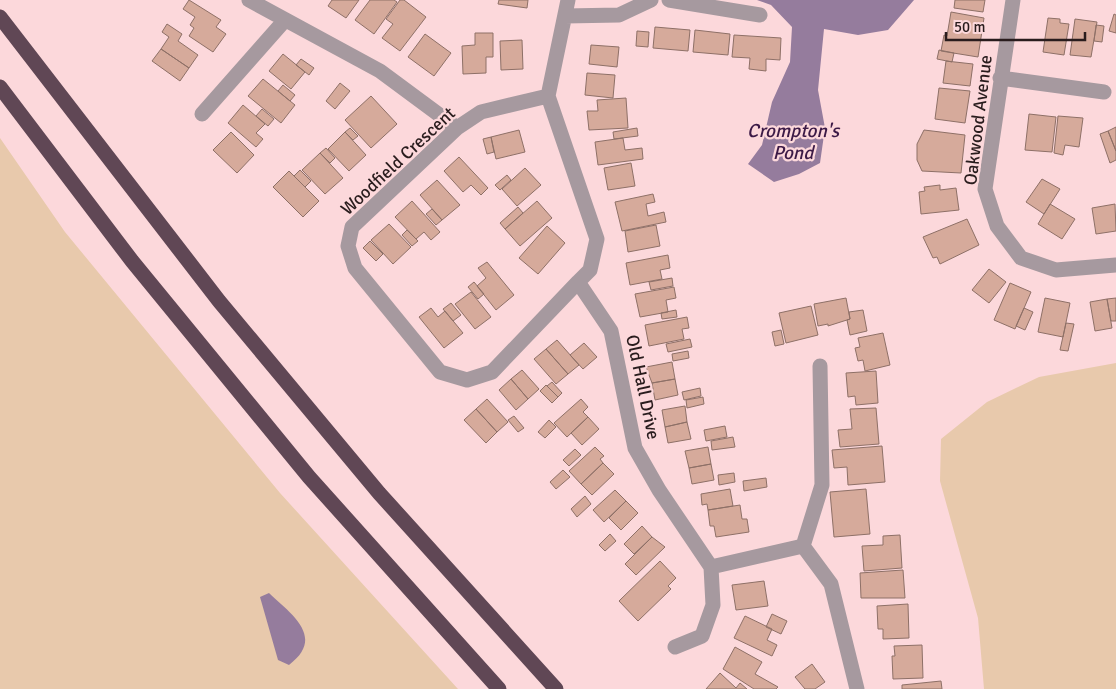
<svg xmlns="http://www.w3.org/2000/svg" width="1116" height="689" font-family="Signika,sans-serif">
  <rect width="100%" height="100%" fill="#fcd8db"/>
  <path fill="#e8c9ac" d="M0,138l65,94 215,261 178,196h-458z
    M1116,363v326h-132l-6,-71 -38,-137 1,-42 46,-37 52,-25z"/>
  <path fill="#957c9d" d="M757,0h157l-26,30 -30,5 -34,-6 -6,61 7,38 -5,35 -21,11 -25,8 -26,-18 14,-19 10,-43 18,-40 2,-35 -21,-22z
    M269,593c22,21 57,44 20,72l-11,-5 -18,-63z"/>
  <path fill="#d6aa9b" stroke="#8e7067" d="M189,0l32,20 -5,7 10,7 -13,18 -24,-16 5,-8 -4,-3 5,-8 -12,-8z
    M332,0h27l-13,18 -18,-12z
    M370,0h24l3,2 -23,32 -19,-14z
    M400,0h4l22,17 -26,34 -18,-13 11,-14 -7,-5z
    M499,0h29l-1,8 -29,-4z
    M955,0h30l-2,12 -29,-4z
    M951,12l33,6 -6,39 -37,-6 3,-16 3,1z
    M1114,14l2,1v18l-7,-2z
    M1048,18l12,1v4l9,1 -5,31 -21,-3z
    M1075,19l22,3 -6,35 -21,-2z
    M167,24l15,10 -4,7 20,14 -9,13 -28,-19 8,-12 -7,-5z
    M1096,25l8,1 -2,16 -8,-1z
    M655,27l35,3 -2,21 -35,-3z
    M695,30l35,4 -2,21 -35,-3z
    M637,31l12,1 -1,15 -12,-1z
    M475,33h18v24h-7v16l-23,1 -1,-28 13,-1z
    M425,34l26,19 -17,23 -26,-19z
    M734,35l47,3 -1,22 -14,-1v12l-17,-2 1,-11 -18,-1z
    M522,40l1,29 -22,1 -1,-29z
    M591,45l28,2 -2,20 -28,-3z
    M161,49l28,19 -9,13 -28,-20z
    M939,50l15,3 -2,9 -15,-3z
    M283,54l22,18 -14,17 -22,-18z
    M301,59l13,9 -5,7 -13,-10z
    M946,61l27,3 -3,22 -27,-3z
    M587,73l28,2 -2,23 -28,-3z
    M263,79l32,26 -14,18 -33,-27z
    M340,83l10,8 -15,18 -9,-8z
    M283,85l12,10 -5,6 -12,-10z
    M939,88l31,3 -5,32 -30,-4z
    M371,96l26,28 -26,24 -26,-28z
    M626,98l2,30 -39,2 -2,-19h11l-1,-11z
    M243,105l22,19 -9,9 7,6 -7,8 -28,-24z
    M262,109l12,10 -6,7 -12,-10z
    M1029,114l27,3 -4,35 -27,-2z
    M1058,116l25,2 -4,29 -14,-2 -2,10 -9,-2z
    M1116,127v24l-8,-20z
    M350,128l8,8 -5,4 -8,-8z
    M637,128l1,8 -24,3 -1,-7z
    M519,130l6,22 -29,7 -5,-22z
    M924,130l41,5 -4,38 -39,-2 -5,-11v-16z
    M1108,131l8,20v9l-6,3 -10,-29z
    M231,132l23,23 -17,18 -24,-23z
    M345,132l21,23 -17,16 -21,-22z
    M491,137l3,15 -7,2 -4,-15z
    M623,138l2,12 17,-2 1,11 -45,6 -3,-23z
    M326,148l9,10 -5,5 -10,-10z
    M320,153l23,25 -18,16 -23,-24z
    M459,157l29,31 -7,7 -10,-10 -8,7 -19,-21z
    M631,163l4,23 -27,4 -4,-22z
    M525,168l16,17 -24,21 -15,-17z
    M300,170l11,11 -6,6 -11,-11z
    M289,171l30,30 -16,16 -30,-30z
    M507,175l4,5 -11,10 -5,-5z
    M1042,179l18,10 -16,25 -18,-12z
    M437,180l23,25 -18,15 -22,-25z
    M940,185v5l16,-2 3,22 -38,4 -2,-22 6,-1 -1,-4z
    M653,194l2,8 -9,2 2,12 16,-4 2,10 -44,9 -7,-29z
    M412,201l28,31 -9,8 -7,-8 -8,7 -21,-22z
    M537,201l15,17 -32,28 -15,-17z
    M1050,204l25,15 -13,20 -24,-15z
    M1115,204l1,27 -20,3 -4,-26z
    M518,207l5,6 -18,16 -5,-6z
    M432,209l10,11 -6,5 -10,-11z
    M967,219l12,26 -39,19 -3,-7 -4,1 -10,-21z
    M389,224l22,23 -18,17 -22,-24z
    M656,225l4,21 -32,6 -3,-21z
    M547,226l18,17 -27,31 -19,-16z
    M407,230l11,11 -6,5 -10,-11z
    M370,241l13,13 -7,7 -13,-13z
    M668,255l2,13 -10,2 2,9 -32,6 -4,-22z
    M487,262l27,33 -18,15 -19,-24 9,-8 -8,-10z
    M989,269l17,13 -17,21 -17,-13z
    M672,278l1,8 -22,4 -2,-8z
    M474,282l10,12 -6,5 -10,-12z
    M1010,283l21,9 -16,37 -21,-9z
    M674,287l2,11 -10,2 2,12 -28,5 -5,-23z
    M471,292l20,25 -16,12 -20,-25z
    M846,298l4,21 -22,7v-2l-10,2 -4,-22z
    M1045,298l25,5 -7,34 -25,-5z
    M1116,298v23h-5l-4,-22z
    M1107,299l5,29 -17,3 -5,-29z
    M451,303l10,12 -8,6 -10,-12z
    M811,306l7,29 -32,8 -7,-30z
    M431,308l7,9 7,-6 18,22 -19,15 -25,-31z
    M1024,308l9,4 -8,18 -9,-4z
    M676,310l1,7 -15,2 -1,-6z
    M863,310l4,21 -17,4 -3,-15 3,-1 -1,-7z
    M687,317l2,11 -7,1 2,10 -35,7 -4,-21z
    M1066,323l8,1 -6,27 -8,-1z
    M781,330l3,14 -9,2 -3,-14z
    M883,333l7,32 -25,6 -2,-11 -5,1 -3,-13 5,-1 -2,-9z
    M690,339l2,8 -24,5 -2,-8z
    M557,340l22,25 -11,9 -22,-25z
    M584,343l13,14 -14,12 -13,-14z
    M546,349l22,25 -12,10 -22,-25z
    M688,351l1,7 -16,3 -1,-7z
    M672,362l3,17 -23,4 -6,-16z
    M522,370l17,19 -11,10 -17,-20z
    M876,371l2,32 -22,2 -1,-9 -7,1 -2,-24z
    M511,379l17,20 -12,11 -17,-20z
    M675,379l3,16 -23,5 -3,-17z
    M552,382l10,11 -4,4 -11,-11z
    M546,385l12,12 -6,6 -12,-12z
    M700,388l1,8 -17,4 -2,-8z
    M703,397l1,7 -17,4 -1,-8z
    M487,399l21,23 -11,10 -21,-23z
    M581,399l7,8 -5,5 5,5 -21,20 -13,-14z
    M685,406l2,16 -22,5 -3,-17z
    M876,408l3,36 -39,3 -2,-17 14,-1 -2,-20z
    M476,409l21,23 -11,11 -22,-23z
    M514,416l10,12 -6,4 -10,-12z
    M588,417l11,12 -17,16 -11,-12z
    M549,420l7,7 -11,11 -7,-6z
    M687,422l4,17 -23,4 -3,-16z
    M725,426l2,11 -21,4 -2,-11z
    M733,437l2,10 -23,3 -1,-9z
    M882,446l3,36 -37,3 -1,-18 -13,1 -2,-18z
    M595,447l9,9 -4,3 3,4 -22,21 -12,-13z
    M708,447l3,17 -22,4 -4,-17z
    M575,449l6,6 -12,11 -6,-6z
    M603,463l11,11 -22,21 -11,-11z
    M711,464l3,16 -22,4 -3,-16z
    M563,470l7,7 -14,12 -6,-7z
    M734,473l1,9 -16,3 -1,-10z
    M766,478l1,9 -23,4 -1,-10z
    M730,489l3,17 -25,4 -1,-6 -5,1 -1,-11z
    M866,489l4,45 -36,3 -4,-45z
    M615,490l11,11 -22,21 -11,-12z
    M585,496l6,8 -14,13 -6,-8z
    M626,501l12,12 -17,17 -12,-12z
    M740,505l2,14h5l2,13 -33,5 -2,-11h-4l-2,-16z
    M642,526l10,11 -18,17 -10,-10z
    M610,534l6,7 -11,10 -6,-6z
    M900,535l2,33 -38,3 -2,-25 21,-1v-9z
    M652,537l13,10 -29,28 -11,-11z
    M660,561l16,17 -8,8 3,3 -33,32 -19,-20z
    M903,570l2,28h-44l-1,-25z
    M764,581l4,25 -32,4 -4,-25z
    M908,604l1,34 -26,1v-10h-5l-1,-23z
    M772,614l15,7 -6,13 -15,-7z
    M745,616l27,13 -5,11 10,5 -5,11 -38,-18z
    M922,645l1,33 -30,1 -1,-23h3l-1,-10z
    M735,647l27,15 -7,12 23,13 -2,2h-22l-31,-20z
    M812,664l13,18 -10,7h-10l-10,-12z
    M720,673l16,15 4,-5 7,6h-41z
    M941,681l1,8h-40v-4z"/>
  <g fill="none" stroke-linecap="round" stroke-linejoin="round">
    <path stroke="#a6999f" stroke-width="15" d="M249,0l131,71 77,57
      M568,0l-20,96 49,143 -7,31 -12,12 33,49 24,117 24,42 52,77 2,38 -11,31 -27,11
      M669,0l91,15
      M1013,0l-28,189 12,37 24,32 35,12 60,-5
      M565,16l54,-1 32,-15
      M1000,78l104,14
      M548,96l-67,16 -24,16 -105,99 -4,19 7,22 85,104 27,8 25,-8 86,-90
      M202,114l83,-94
      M820,366l2,119 -19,61 28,38 26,105
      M711,567l92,-21"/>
    <path stroke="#604755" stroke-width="15" d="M0,17l219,284 160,192 177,196
      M0,87l132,174 177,216 190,212"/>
  </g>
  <g text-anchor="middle" stroke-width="4.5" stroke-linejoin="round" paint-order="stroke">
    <g font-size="18" fill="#291c1d" stroke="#fcd8db">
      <text transform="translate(978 120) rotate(-83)" y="6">Oakwood Avenue</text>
      <text transform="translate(398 161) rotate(-43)" y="6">Woodfield Crescent</text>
      <text transform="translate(643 387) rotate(78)" y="6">Old Hall Drive</text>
    </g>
    <g font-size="19" font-style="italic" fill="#3c1a46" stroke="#fcd8db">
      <text x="793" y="137">Crompton's<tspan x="793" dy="22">Pond</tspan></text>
    </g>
  </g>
  <path d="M946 32v8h139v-8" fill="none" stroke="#291c1d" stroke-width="2.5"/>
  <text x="954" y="32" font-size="15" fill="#291c1d" stroke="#fcd8db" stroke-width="4" paint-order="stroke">50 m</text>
</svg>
